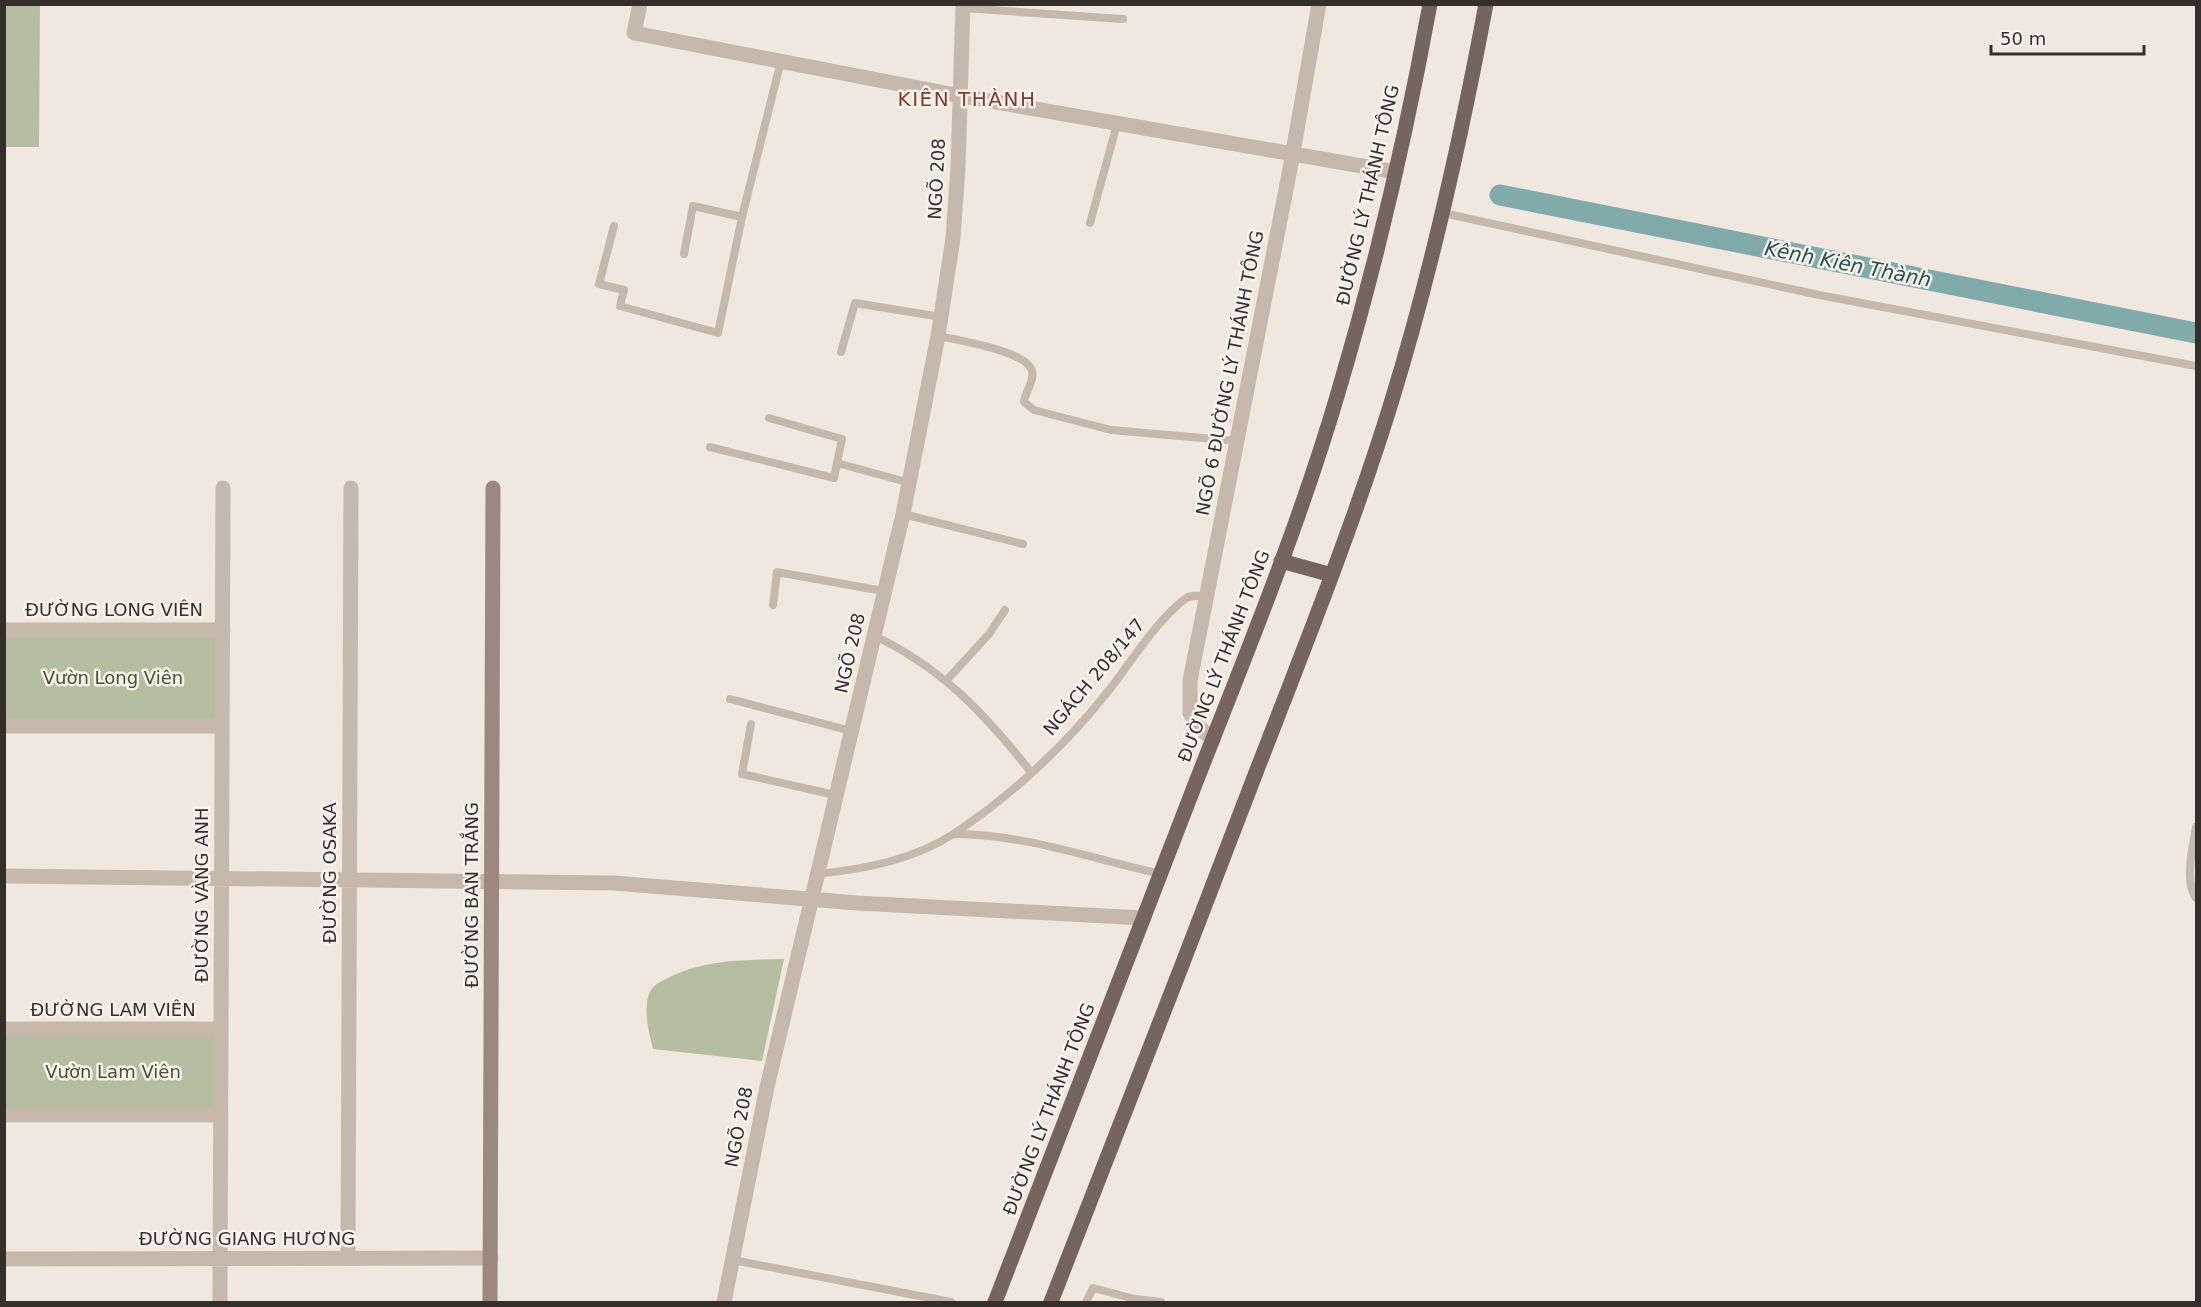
<svg xmlns="http://www.w3.org/2000/svg" width="2201" height="1307" font-family="'DejaVu Sans',sans-serif">
  <rect width="100%" height="100%" fill="#f0e8df"/>
  <path fill="#b5bea1" d="M4,5h36l-1,142h-34z
    M4,630h219l-1,97h-217z
    M784,959l-22,102 -109,-12c-4,-17 -10,-38 -4,-55 2,-7 10,-12 17,-15 38,-20 76,-19 118,-20z
    M4,1029h217v86h-216z"/>
  <g fill="none" stroke-linecap="round" stroke-linejoin="round">
    <path stroke="#81aaaa" stroke-width="21" d="M1500,195l696,138"/>
    <path stroke="#c7b8ac" stroke-width="8" d="M963,8l160,11
      M1443,213l376,82 377,71
      M1090,223l27,-99
      M614,226l-15,58 25,6 -4,16 98,27 24,-116 39,-156
      M684,254l9,-48 49,11
      M938,336c20,4 89,15 94,35 3,9 -7,21 -8,31l10,8 77,20 126,11
      M841,352l14,-49 86,14
      M769,418l73,21 -5,24
      M710,447l124,31 3,-15 73,20
      M903,514l120,30
      M773,605l4,-33 106,19
      M875,636c68,33 109,77 156,136
      M946,681l43,-47 16,-24
      M730,699l121,32
      M751,724l-9,50 93,21
      M2196,827c-3,19 -12,55 0,71
      M954,834c71,0 138,25 207,40
      M817,874c48,-5 97,-14 138,-41 57,-38 112,-89 154,-143 22,-28 47,-69 76,-91 7,-5 14,-3 22,-3
      M733,1260l218,42
      M1086,1302l7,-14 42,11 26,3"/>
    <path stroke="#c7b8ac" stroke-width="15" d="M640,4l-6,29 327,63 435,76
      M4,630h219
      M4,726h218
      M1213,740l-16,-15 -7,-12v-32l100,-512 29,-165
      M4,876l610,7 243,20 287,15
      M4,1029h217
      M4,1115h217
      M348,1258l3,-770
      M4,1259l487,-1
      M220,1302l3,-814
      M724,1302l43,-215 136,-573 35,-178 15,-98 5,-71 5,-163"/>
    <path stroke="#9b887e" stroke-width="15" d="M490,1302l3,-814"/>
    <path stroke="#76655d" stroke-width="15" d="M1281,561l51,14
      M995,1302c67,-173 134,-347 201,-520 50,-128 103,-256 142,-389 38,-128 68,-257 92,-389
      M1051,1302c68,-175 137,-351 204,-527 48,-124 98,-248 137,-375 40,-130 69,-262 94,-396"/>
  </g>
  <g text-anchor="middle" stroke-width="5" stroke-linejoin="round" paint-order="stroke">
    <g font-size="18" fill="#362e2a" stroke="#f8f2ec">
      <text transform="translate(937 179) rotate(-87)" y="6">NGÕ 208</text>
      <text transform="translate(1368 195) rotate(-77)" y="6">ĐƯỜNG LÝ THÁNH TÔNG</text>
      <text transform="translate(1230 373) rotate(-79)" y="6">NGÕ 6 ĐƯỜNG LÝ THÁNH TÔNG</text>
      <text x="114" y="616">ĐƯỜNG LONG VIÊN</text>
      <text transform="translate(850 653) rotate(-77)" y="6">NGÕ 208</text>
      <text transform="translate(1224 656) rotate(-69)" y="6">ĐƯỜNG LÝ THÁNH TÔNG</text>
      <text transform="translate(1094 677) rotate(-50)" y="6">NGÁCH 208/147</text>
      <text transform="translate(330 873) rotate(-90)" y="6">ĐƯỜNG OSAKA</text>
      <text transform="translate(202 895) rotate(-90)" y="6">ĐƯỜNG VÀNG ANH</text>
      <text transform="translate(472 895) rotate(-90)" y="6">ĐƯỜNG BAN TRẮNG</text>
      <text x="113" y="1016">ĐƯỜNG LAM VIÊN</text>
      <text transform="translate(1049 1109) rotate(-69)" y="6">ĐƯỜNG LÝ THÁNH TÔNG</text>
      <text transform="translate(739 1127) rotate(-79)" y="6">NGÕ 208</text>
      <text x="247" y="1245">ĐƯỜNG GIANG HƯƠNG</text>
    </g>
    <g font-size="18" fill="#475231" stroke="#f8f2ec">
      <text x="113" y="684">Vườn Long Viên</text>
      <text x="113" y="1078">Vườn Lam Viên</text>
    </g>
    <g font-size="20" letter-spacing="1.5" fill="#7d3d2c" stroke="#f8f2ec">
      <text x="967" y="106">KIÊN THÀNH</text>
    </g>
    <g font-size="20" font-style="italic" fill="#245253" stroke="#f8f2ec">
      <text transform="translate(1848 264) rotate(11)" y="7">Kênh Kiên Thành</text>
    </g>
  </g>
  <rect width="2201" height="1307" fill="none" stroke="#362e2a" stroke-width="12"/>
  <path d="M1991 45v9h153v-9" fill="none" stroke="#362e2a" stroke-width="3"/>
  <text x="2000" y="45" font-size="18" fill="#362e2a" stroke="#f8f2ec" stroke-width="4.5" paint-order="stroke">50 m</text>
</svg>
